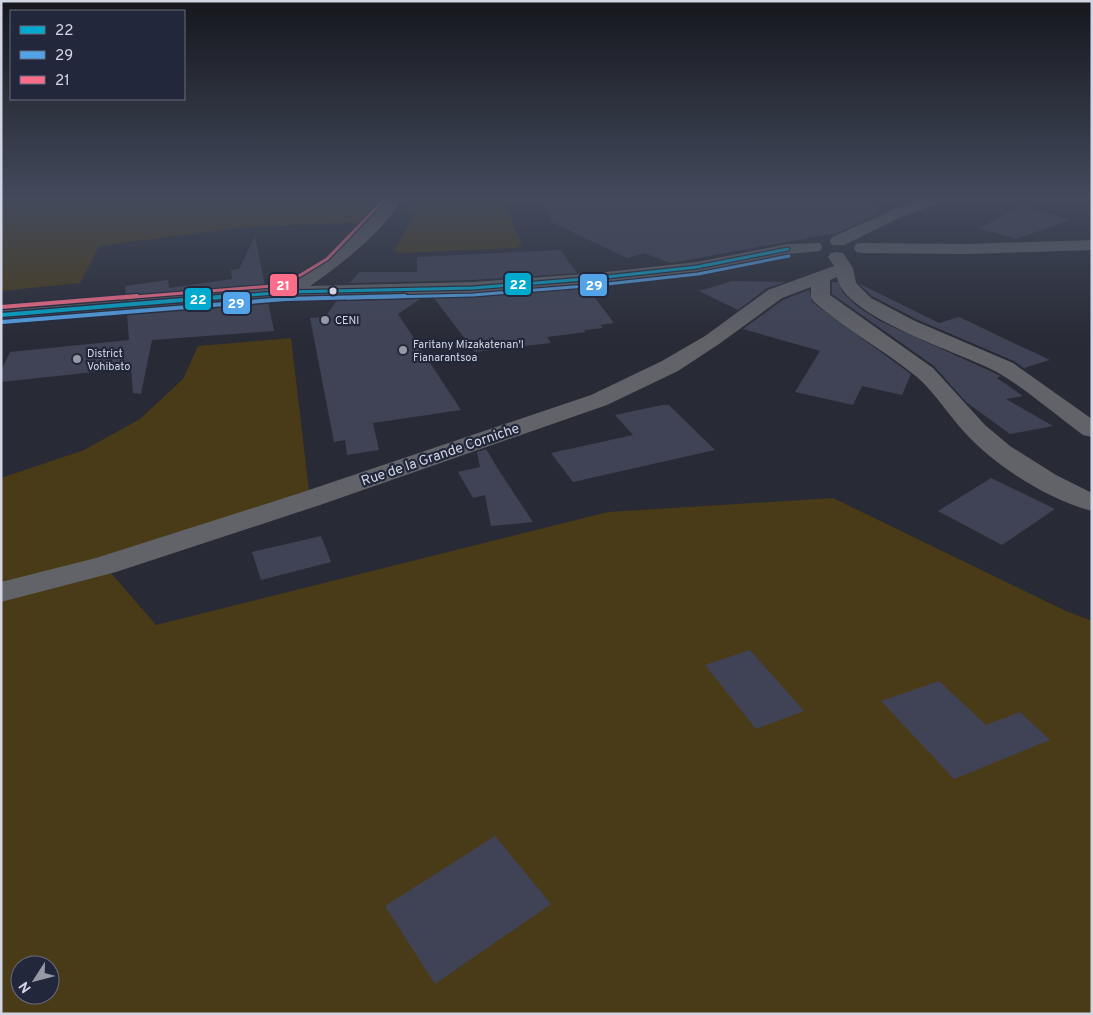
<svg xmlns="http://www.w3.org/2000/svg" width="1093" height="1015" font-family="Overpass,sans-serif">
  <rect width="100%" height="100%" fill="#282a35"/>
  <path fill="#493a18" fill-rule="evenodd" d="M1,200h391l-2,6 -15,16 -131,5 -145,19 -19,37 -79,8z
    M414,200h119l3,5 -31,2 17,37 -5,4 -118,5 -5,-3 22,-37h-8z
    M291,338l19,161 -205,67 51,59 452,-113 225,-14 233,113 26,10v393h-1091v-536l83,-28 56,-31 43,-40 15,-33zM20,965h30v30h-30z"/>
  <path fill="#404356" d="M542,200h87l2,2 234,-2 18,12 -46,21 -167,30 -26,-10 -17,5 -74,-35z
    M1023,206l48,14 -55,19 -37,-11z
    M255,236l10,50 -139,11 -1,-11 43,-6 1,8 63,-9 -1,-9 8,-1z
    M560,250l17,23 -104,7 -123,3 9,-11h58v-15z
    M732,281l54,1 -19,6 -29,22 -39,-19z
    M832,282h6l5,11 15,14 22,14 121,55 -4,2 26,18 -17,3 47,27 -43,8 -44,-32 -32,-36 -102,-72z
    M858,283l81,40 20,-6 91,43 -26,8 -10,-7 -98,-42 -44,-23z
    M586,286l28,37 -14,2 3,3 -19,2 2,2 -39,5 4,6 -76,9 -42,-55 40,-1z
    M809,290l3,12 99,72 -9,21 -40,-9 -9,19 -58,-13 25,-41 -77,-22 40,-29z
    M423,297l-25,17 63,96 -88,13 6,27 -32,5 -2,-15 -11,2 -24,-124 15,-1 13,-18z
    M268,301l6,30 -122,9 -11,54 -8,-1 -2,-25 -130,14v-11l9,-19 119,-12 -2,-27z
    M662,405h7l46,45 -142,32 -22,-29 82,-18 -18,-20z
    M486,449l12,20 35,53 -42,4 -6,-31 -12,3 -15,-26 22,-5 -3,-15z
    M991,478l64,31 -53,36 -64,-34z
    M321,536l10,26 -70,18 -9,-28z
    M750,650l54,61 -48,18 -51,-64z
    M939,681l47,44 34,-13 30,28 -96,39 -73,-78z
    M495,836l56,68 -116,80 -50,-78z"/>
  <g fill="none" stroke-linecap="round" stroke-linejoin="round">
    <path fill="#626368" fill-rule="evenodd" d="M385,200h15c-11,28 -65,69 -90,86l163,-4 124,-9 100,-11 91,-18 32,-1 2,4 -2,4 -32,3 -91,18 -100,11 -124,11 -187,4 -285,23v-12l281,-22 55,-38 41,-39z
      M922,200h23l-3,3 -37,12 -61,30h-12l-2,-4 2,-4 63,-28z
      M1092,240v10l-125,4 -105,-1 -6,-1 -2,-4 2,-4 6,-1 105,1z
      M837,252l6,1 10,15 3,15 15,15 44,23 98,42 79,56v18l-9,-2c-27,-20 -57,-46 -86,-63 -35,-19 -154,-55 -160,-95l-7,3v15l103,73 52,57 25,21 46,29 36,18v18c-42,-10 -96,-45 -125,-76 -18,-19 -31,-41 -50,-58 -33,-27 -71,-47 -104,-76l-2,-4v-10l-29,11 -63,46 -41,27 -71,34 -287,100 -204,67 -115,30v-20l95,-24 204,-65 291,-98 71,-34 43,-25 63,-46 66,-24 -6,-9 3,-4z"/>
    <g stroke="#22273b" stroke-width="5.5">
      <path id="bus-1-far1" d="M215,298l71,-6 187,-4 124,-10 100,-11 91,-18"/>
    </g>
    <g stroke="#22273b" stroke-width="7">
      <path id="bus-1" d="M1,315l230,-19"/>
    </g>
    <g stroke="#22273b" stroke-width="5.5">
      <path id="bus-2-far1" d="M347,298l126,-3 125,-10 100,-11 91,-18"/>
    </g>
    <g stroke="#22273b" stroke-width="7">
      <path id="bus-2" d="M2,322l284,-23 119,-3"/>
    </g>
    <g stroke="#22273b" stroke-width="5.5">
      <path id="bus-3-far1" d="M121,298l163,-13 43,-26 57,-59"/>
    </g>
    <g stroke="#22273b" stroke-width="7">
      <path id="bus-3" d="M1,307l136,-11"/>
    </g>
    <use href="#bus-1-far1" stroke="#00a9ce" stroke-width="3"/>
    <use href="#bus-1" stroke="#00a9ce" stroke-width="4"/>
    <use href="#bus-2-far1" stroke="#53a3e8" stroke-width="3"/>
    <use href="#bus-2" stroke="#53a3e8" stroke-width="4"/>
    <use href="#bus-3-far1" stroke="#fb6d88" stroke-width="3"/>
    <use href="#bus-3" stroke="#fb6d88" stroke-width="4"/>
  </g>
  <linearGradient id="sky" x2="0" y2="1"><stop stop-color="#16171d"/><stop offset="0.58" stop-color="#424a5c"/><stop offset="1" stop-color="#424a5c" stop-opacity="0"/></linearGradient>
  <rect width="1093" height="342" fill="url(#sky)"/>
  <circle fill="#d2d6e4" stroke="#22273b" stroke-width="2" cx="333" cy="291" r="4.5"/>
  <g fill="#969aa7" stroke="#22273b" stroke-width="2">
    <circle cx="325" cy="320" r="5"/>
    <circle cx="403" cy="350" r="5"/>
    <circle cx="77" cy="359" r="5"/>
  </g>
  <g text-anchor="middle" stroke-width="4.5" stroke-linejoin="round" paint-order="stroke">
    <g font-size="11" fill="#d2d6e4" stroke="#22273b" text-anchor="start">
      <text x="335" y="324">CENI</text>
      <text x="413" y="348">Faritany Mizakatenan'I<tspan x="413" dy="13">Fianarantsoa</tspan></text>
      <text x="87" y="357">District<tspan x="87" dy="13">Vohibato</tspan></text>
    </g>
    <g font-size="14" fill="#d2d6e4" stroke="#22273b">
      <text transform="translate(440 454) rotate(-19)" y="5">Rue de la Grande Corniche</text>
    </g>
  </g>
  <g stroke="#22273b" stroke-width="2">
    <rect x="504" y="272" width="28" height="24" rx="5" fill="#00a9ce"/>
    <rect x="269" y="273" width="29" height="24" rx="5" fill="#fb6d88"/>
    <rect x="579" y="273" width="29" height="24" rx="5" fill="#53a3e8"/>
    <rect x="184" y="287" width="28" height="24" rx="5" fill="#00a9ce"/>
    <rect x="222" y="291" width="29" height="24" rx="5" fill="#53a3e8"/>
  </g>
  <g font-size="14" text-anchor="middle" font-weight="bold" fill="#fff">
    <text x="518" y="289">22</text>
    <text x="283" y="290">21</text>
    <text x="594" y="290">29</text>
    <text x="198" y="304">22</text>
    <text x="236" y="308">29</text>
  </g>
  <rect width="1093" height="1015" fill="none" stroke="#d2d6e4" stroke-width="5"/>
  <rect x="10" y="10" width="175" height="90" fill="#22273b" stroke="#686d7f"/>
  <rect x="20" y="26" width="25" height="8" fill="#00a9ce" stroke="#686d7f"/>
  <text x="55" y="35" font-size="15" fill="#d2d6e4">22</text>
  <rect x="20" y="51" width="25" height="8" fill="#53a3e8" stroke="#686d7f"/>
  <text x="55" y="60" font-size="15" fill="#d2d6e4">29</text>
  <rect x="20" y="76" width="25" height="8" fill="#fb6d88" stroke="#686d7f"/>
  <text x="55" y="85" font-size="15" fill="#d2d6e4">21</text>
  <g transform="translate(35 980) rotate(234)"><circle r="24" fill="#22273b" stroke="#686d7f"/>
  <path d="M0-4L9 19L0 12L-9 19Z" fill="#969aa7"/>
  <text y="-8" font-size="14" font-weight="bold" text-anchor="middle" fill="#d2d6e4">N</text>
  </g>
</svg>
